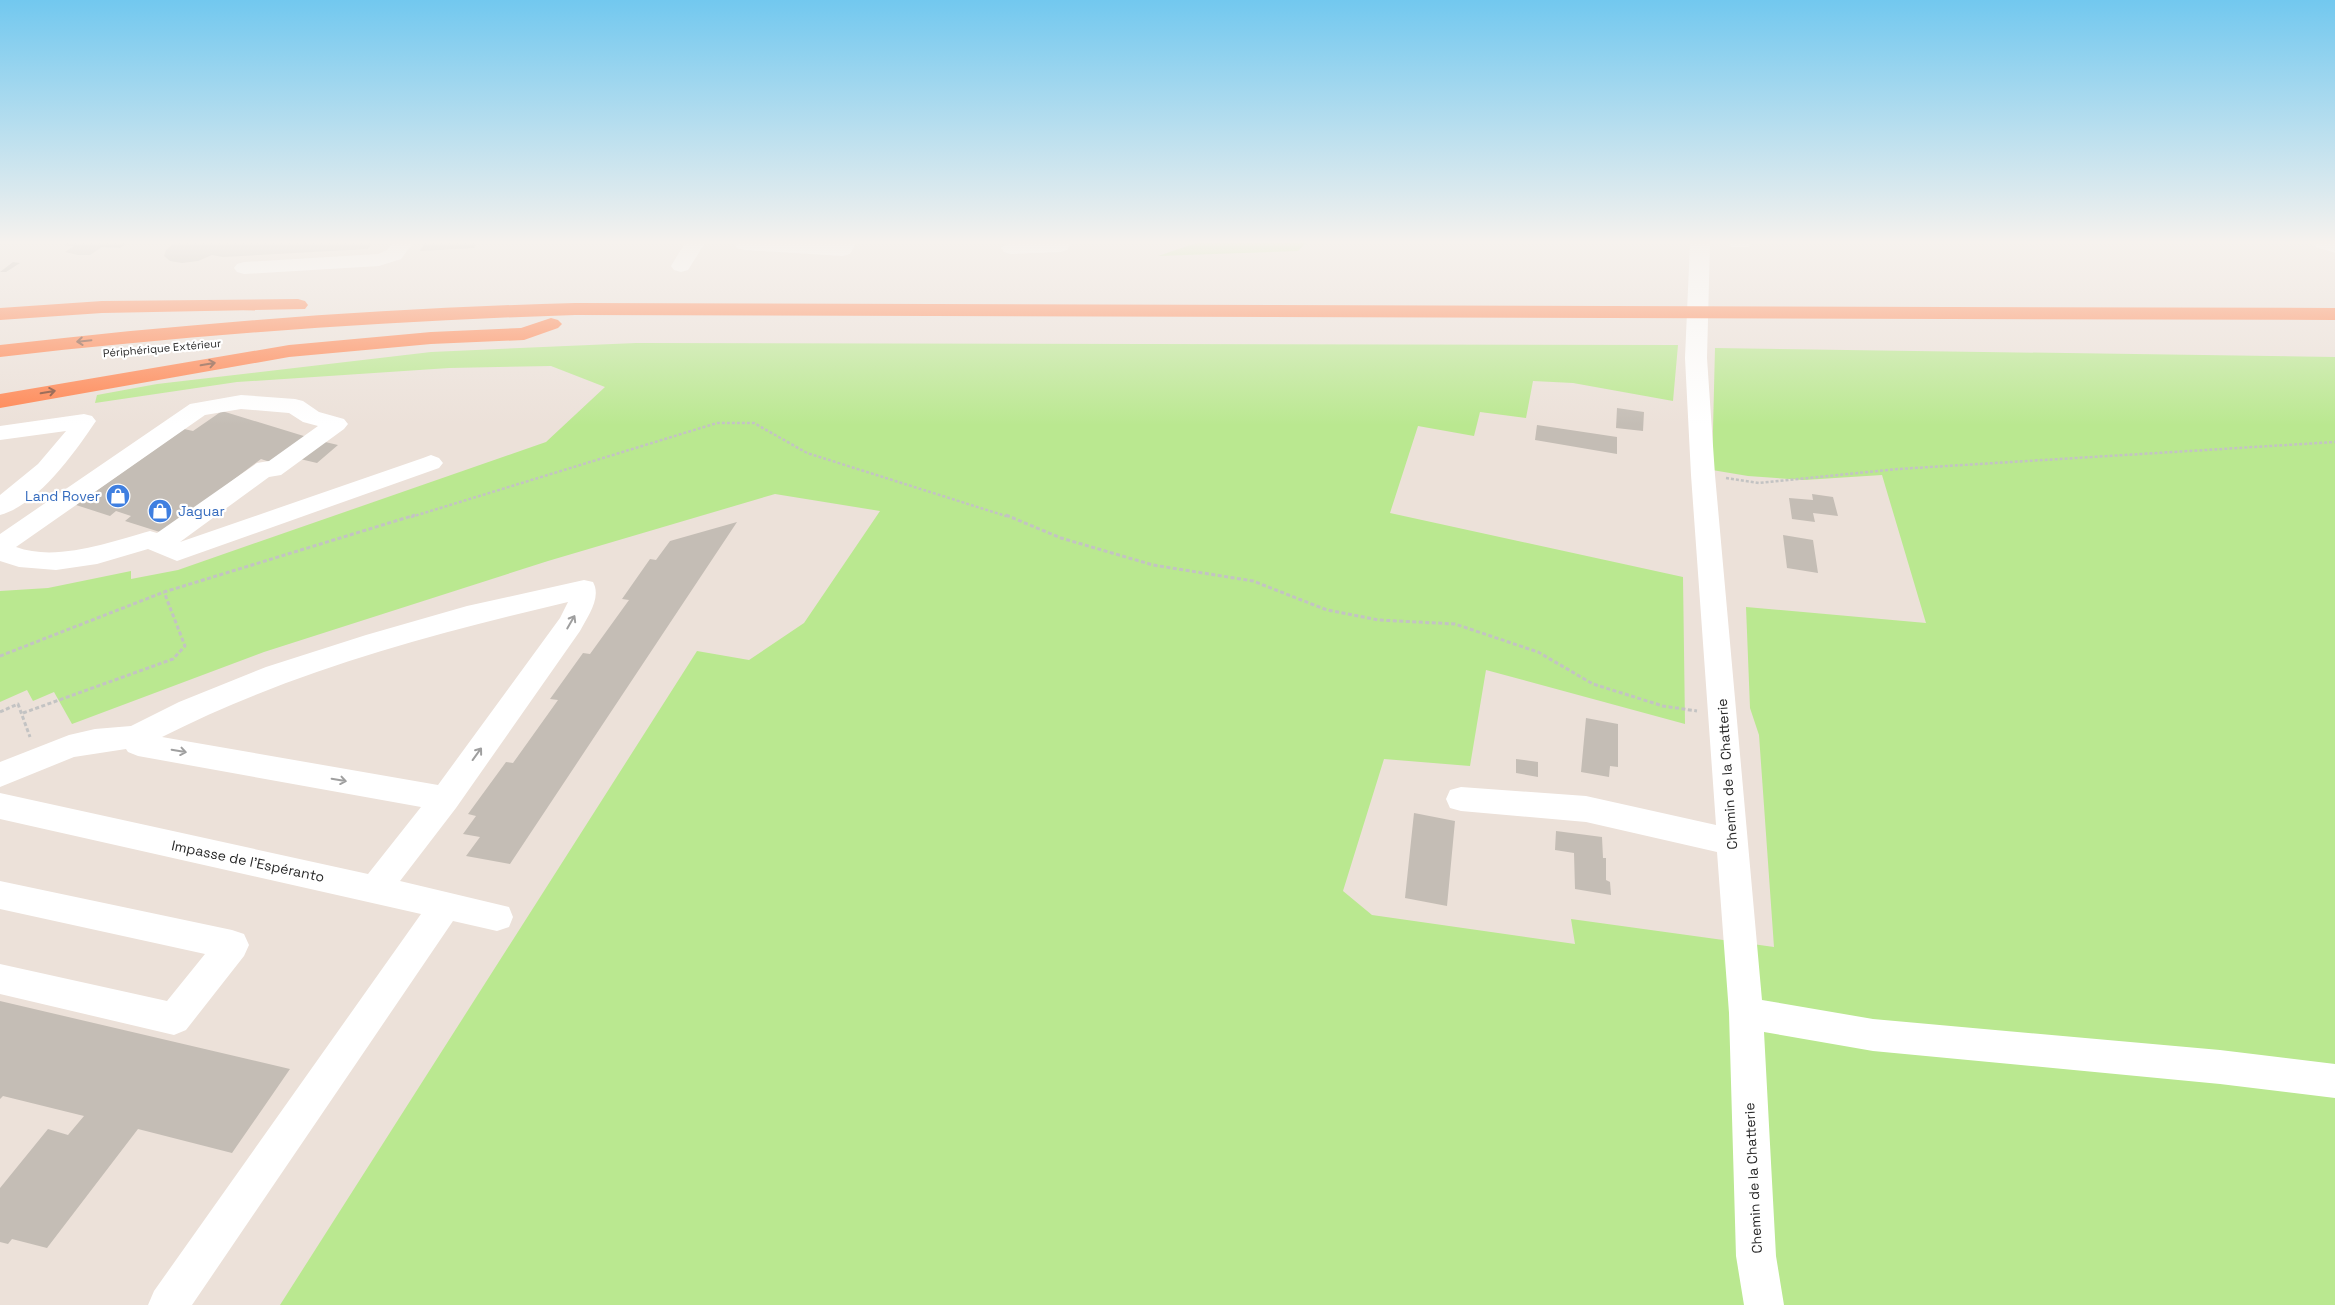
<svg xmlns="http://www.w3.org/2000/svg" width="2335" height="1305" font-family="'Space Grotesk',sans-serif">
  <rect width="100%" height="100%" fill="#ece1d9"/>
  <path fill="#bae890" d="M1196,243h110l-8,8 -140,5z
    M636,343l1042,2 -5,56 -100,-18 -40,-2 -7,37 -46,-6 -6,24 -56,-10 -28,87 293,64 2,147 -199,-54 -16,96 -86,-7 -41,132 29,24 203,29 -4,-25 203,28 -15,-212 -9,-27 -4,-101 180,16 -44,-148 -78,5 -56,-4 -36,-6 3,-122 620,9v948h-2055l417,-654 52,9 55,-37 76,-112 -105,-17 -227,67 -284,91 -192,72 -18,-32 -21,9 -6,-11 -27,12v-111l48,-3 83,-17v8l47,-9 368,-128 59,-55 -54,-21 -102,2 -212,14 -142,21 2,-8 60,-11 274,-32z"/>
  <path fill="#c4bdb5" d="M67,243h61l-8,5 -18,-1 -12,8h-12l-13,-3 9,-6 -10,-1z
    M174,243h198l-4,6 -145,8 -11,-2 -14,6 -16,2 -12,-2 -6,-5 2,-6z
    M424,243h53l-3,5 -54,3z
    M13,262l7,1 -14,9h-6z
    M1617,408l27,4 -1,19 -27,-3z
    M222,411l85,26 -34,26 -12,-4 -98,74 -38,-12 6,-5 -15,-5 -6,5 -34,-11 108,-76 9,2z
    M1537,425l80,12v17l-82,-14z
    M321,441l17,4 -21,18 -17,-4z
    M1812,494l21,3 5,19 -25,-3 2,9 -23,-3 -3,-21 24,2z
    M737,522l-227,342 -44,-8 14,-19 -17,-3 13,-18 -8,-2 38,-52 7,1 45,-63 -8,-1 33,-46 7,1 39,-54 -7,-1 28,-40 6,1 14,-19z
    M1783,535l30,5 5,33 -31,-5z
    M1586,718l32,6v43l-8,-1 -1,11 -28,-5z
    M1516,759l22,3v15l-22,-4z
    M1414,813l41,8 -8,85 -42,-8z
    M1556,831l46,6 1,21h3v22l4,2 1,13 -36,-6 -1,-36 -19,-3z
    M0,1001l290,68 -58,84 -94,-24 -91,119 -35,-9 -4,5 -8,-2v-54l48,-59 20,6 16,-19 -81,-20 -3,3z"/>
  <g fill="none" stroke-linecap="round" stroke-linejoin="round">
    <path stroke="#c3c3c3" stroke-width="2.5" stroke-dasharray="3 2" stroke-linecap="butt" d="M1726,478l33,5 139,-14 437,-27
      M411,517l306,-94h37l53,30 202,64"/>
    <path stroke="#c3c3c3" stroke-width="3" stroke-dasharray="4 2.5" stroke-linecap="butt" d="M1006,515l55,23 92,27 100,16 74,29 52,10 76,4 83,28 55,32 70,22 34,5
      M0,656l164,-64 251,-77
      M0,712l18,-8 12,33
      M23,713l150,-54 12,-13 -21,-54"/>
    <path fill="#fff" fill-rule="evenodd" d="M393,243h20l-12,16 -22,7 -135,8 -7,-2 -3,-4 3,-4 7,-2 134,-8 9,-4z
      M685,243h20l-17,27 -7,2 -7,-2 -3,-4z
      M735,243h121l-6,11 -7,2 -99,-6 -7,-2z
      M1008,243h63l-4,7 -7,2 -49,2 -7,-2 -3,-4z
      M1690,243h20l-3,115 8,117 47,525 111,19 347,31 115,14v34l-115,-14 -347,-33 -109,-19 12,224 8,49h-40l-8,-49 -7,-243 -12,-161 -131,-30 -125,-11 -11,-3 -4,-9 4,-9 11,-3 125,9 130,29 -25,-350 -6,-117z
      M1728,243h23l-3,4h-17z
      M2313,243h22v10l-19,-6z
      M241,395l54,4 8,2 16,11 25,7 4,5 -4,5 -63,46 -12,2 -89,65 243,-84 8,-3 8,3 4,5 -4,5 -262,93 -29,-12 -51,15 -41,6 -37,-3 -19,-6v-27l190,-130zM241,409l48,4 14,9 15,4 -49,35 -12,2 -100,70 -7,-2c-39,11 -94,31 -134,16l189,-132z
      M84,414l8,2 4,5c-21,31 -58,84 -96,94v-20l38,-31 28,-33 -66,9v-14z
      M584,580l9,2c9,16 -6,35 -13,49l-124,177 -56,73 109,26 4,10 -4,10 -12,4 -44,-10 -261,384h-44l6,-14 267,-377 -421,-95v-26l368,81 53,-67 -283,-51 -10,-4 -2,-3 -52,8 -74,30v-25l69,-27 26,-6 36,-3 48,-24 87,-35 100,-32 101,-29zM568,602l-8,16 -122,167 -276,-48c128,-65 267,-102 406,-135z
      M0,881l232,49 12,4 5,11 -5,11 -58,74 -12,5 -174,-41v-30l167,37 38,-47 -205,-45z"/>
    <path fill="#ff8551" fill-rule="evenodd" d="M298,299l7,2 3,4 -3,4 -203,4 -102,7v-12l102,-7z
      M575,303l1760,5v12l-1760,-5c-192,6 -384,20 -575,42v-12c191,-22 383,-37 575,-42z
      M551,318l7,2 4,4 -4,4 -34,12 -93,4 -142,13 -289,51v-14l289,-49 142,-13 90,-4z"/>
  </g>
  <defs><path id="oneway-shaft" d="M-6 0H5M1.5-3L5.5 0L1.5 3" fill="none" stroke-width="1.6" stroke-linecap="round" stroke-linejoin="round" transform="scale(1.25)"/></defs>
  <g stroke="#89523b">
    <use href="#oneway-shaft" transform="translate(84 341) rotate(174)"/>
    <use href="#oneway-shaft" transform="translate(208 364) rotate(-10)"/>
    <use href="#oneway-shaft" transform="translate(48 392) rotate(-10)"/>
  </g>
  <g stroke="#9f9f9f">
    <use href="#oneway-shaft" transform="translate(571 622) rotate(-60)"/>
    <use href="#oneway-shaft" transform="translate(179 751) rotate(10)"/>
    <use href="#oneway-shaft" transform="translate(477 754) rotate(-54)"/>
    <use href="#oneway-shaft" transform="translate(339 780) rotate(10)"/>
  </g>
  <linearGradient id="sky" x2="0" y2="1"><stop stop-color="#72c8ef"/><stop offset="0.57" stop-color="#f6f2ee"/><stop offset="1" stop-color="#f6f2ee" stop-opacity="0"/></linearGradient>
  <rect width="2335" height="425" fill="url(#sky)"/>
  <defs>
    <g id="shop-disc" transform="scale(1.25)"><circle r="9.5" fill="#3f7fe0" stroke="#fff"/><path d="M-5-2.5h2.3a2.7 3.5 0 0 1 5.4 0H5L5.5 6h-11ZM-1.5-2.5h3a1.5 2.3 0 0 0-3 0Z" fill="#fff"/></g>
  </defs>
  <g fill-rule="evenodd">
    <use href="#shop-disc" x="118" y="496"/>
    <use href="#shop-disc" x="160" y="511"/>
  </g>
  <g text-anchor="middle" stroke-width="4.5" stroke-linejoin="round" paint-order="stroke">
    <g font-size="11" fill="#292929" stroke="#fff">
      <text transform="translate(162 348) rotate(-5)" y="4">Périphérique Extérieur</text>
    </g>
    <g font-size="14" fill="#366cbe" stroke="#fff" text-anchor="end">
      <text x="100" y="501">Land Rover</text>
      <text x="178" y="516" text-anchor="start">Jaguar</text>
    </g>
    <g font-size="14" fill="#292929" stroke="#fff">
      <text transform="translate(1727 774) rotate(-94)" y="5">Chemin de la Chatterie</text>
      <text transform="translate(248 861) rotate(12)" y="5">Impasse de l'Espéranto</text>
      <text transform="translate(1753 1178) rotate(-93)" y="5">Chemin de la Chatterie</text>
    </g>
  </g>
</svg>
